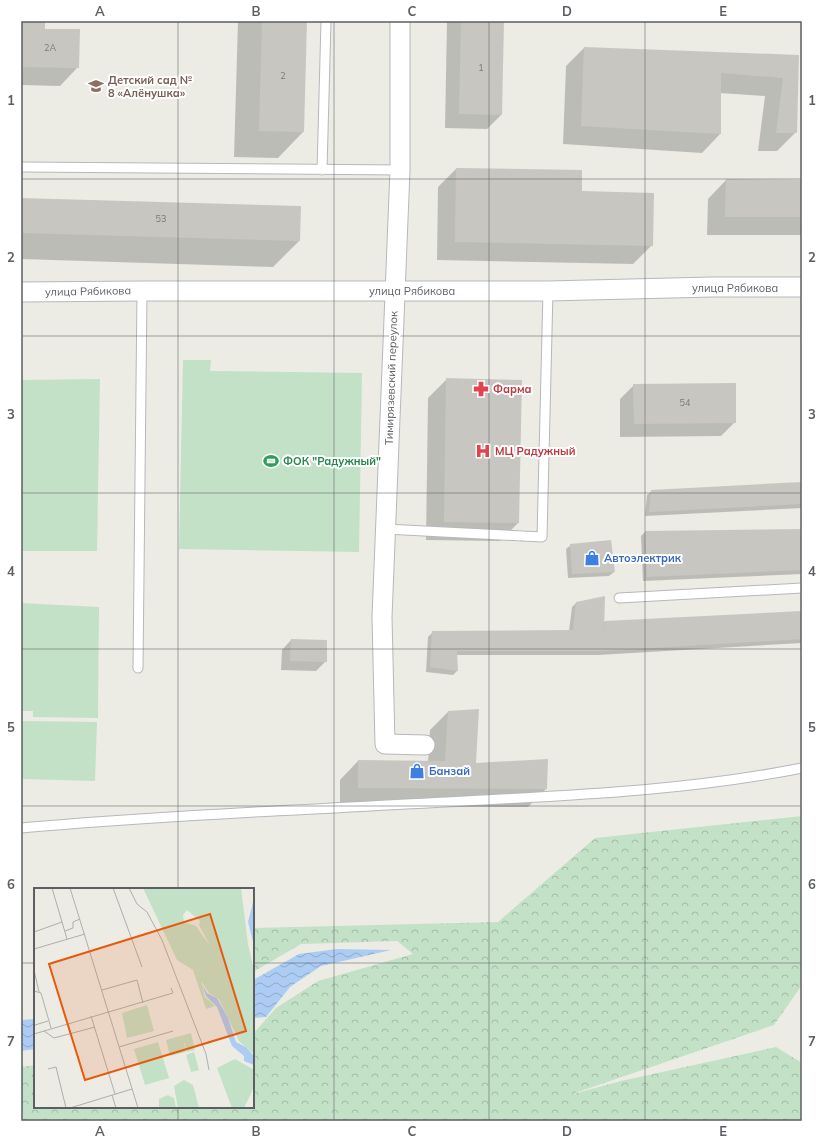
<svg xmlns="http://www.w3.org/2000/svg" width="823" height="1142" font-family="Mulish,sans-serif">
  <defs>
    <pattern id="forest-crowns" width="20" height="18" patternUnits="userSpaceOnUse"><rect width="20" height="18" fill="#c3e1c7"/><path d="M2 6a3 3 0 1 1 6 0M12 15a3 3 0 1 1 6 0" fill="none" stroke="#a2baa5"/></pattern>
    <pattern id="water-waves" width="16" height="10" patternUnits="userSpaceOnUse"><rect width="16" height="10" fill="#acccf4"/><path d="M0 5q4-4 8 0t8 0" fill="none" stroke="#8fa9c9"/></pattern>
  </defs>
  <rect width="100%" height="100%" fill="#ecece4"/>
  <path fill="url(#forest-crowns)" d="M802,816v169l-28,40 -205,70 52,-14 155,-34 26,16v58h-781v-54l14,-2v42h218v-73l23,-26 42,-27 95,-27 -16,-13 -96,3 -48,28v-44l245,-6 97,-84z"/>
  <path fill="#c3e1c7" d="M183,360h28l-1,11 152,2 -3,179 -180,-3z
    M100,379l-3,172h-76v-171z
    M21,603l78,4 -1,111 -65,-1v-6h-12z
    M21,721l76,1 -2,59 -74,-2z"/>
  <path fill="url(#water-waves)" d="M337,949l54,1 -70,16 -31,21 -24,30 -13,1v-38l46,-26z
    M35,1019v30l-14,2v-31z"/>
  <path fill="#0003" d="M21,21h23v9l34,37 -18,19 -39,-1z
    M238,21h68l-3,111 -25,26 -44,-1z
    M447,21h56l-2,94 -14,14 -42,-1z
    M584,48l213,8 -1,76 -19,19h-19l7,-55 -45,-3v41l-18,19 -139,-9 3,-78z
    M456,169l125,23 71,53 -19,19 -196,-4 1,-73z
    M726,180l76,1v54h-95l1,-36z
    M21,199l278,42 -26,26 -252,-8z
    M447,379l71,144 -18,18 -74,-1 2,-142z
    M634,385l101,37 -14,14 -101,1v-38z
    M802,483v25l-157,8 2,-21 5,-4z
    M802,530v44l-159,7 -2,-45 4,-4z
    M571,545l43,27 -5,4 -41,2 -2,-29z
    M576,603l27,19 199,-10v31l-204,12h-142l1,16 -4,4 -27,-3 2,-35 5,-5 136,-1 3,-24z
    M291,640l35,21 -10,10 -35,-1 1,-20z
    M448,712l27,52 71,25 -18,18 -188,-1v-26l18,-19 70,1 2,-32z"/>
  <path fill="#c8c6c0" d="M21,21h24v8h35l-1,39 -58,-1z
    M262,21h45l-3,111 -45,-1z
    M461,21h43l-2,94 -43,-1z
    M584,47l215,8 -2,78h-21l7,-55 -62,-5v61l-140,-8z
    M456,168l126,2v21l72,2 -1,53 -198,-4z
    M726,179l76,1v37h-77z
    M21,198l280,8 -1,35 -279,-8z
    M446,378l76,2 -3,143 -75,-1z
    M736,383v40l-102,1 -1,-40z
    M802,482v22l-153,8 2,-22z
    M802,529v41l-155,7 -2,-46z
    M611,540l4,32 -43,2 -2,-30z
    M605,596l-1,36 1,-11 197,-10v28l-199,12h-146l1,20 -28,-4 2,-36 141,-1 3,-28z
    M291,639l36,1v22l-37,-1z
    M479,709l-3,54 72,-4 -1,30 -189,-1v-28l87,1 3,-50z"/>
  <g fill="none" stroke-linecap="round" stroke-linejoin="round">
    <g stroke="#b6b8bc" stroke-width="11">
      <path id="service" d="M21,167l379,3
        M322,170l4,-149
        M385,529l157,8 6,-246
        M619,598l183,-10
        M138,668l4,-377
        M21,828c148,-13 296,-19 444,-27 113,-6 226,-11 337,-33"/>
    </g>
    <g stroke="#b6b8bc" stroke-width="21">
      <path id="minor" d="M400,21v149l-18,447 3,127 40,1
        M21,292l121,-1h406l164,-4h90"/>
    </g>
    <use href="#service" stroke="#fff" stroke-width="9"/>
    <use href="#minor" stroke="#fff" stroke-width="19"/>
  </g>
  <path fill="none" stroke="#5c5e63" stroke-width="1" stroke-opacity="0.55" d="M178,21v868M334,21v1100M489,21v1100M645,21v1100M21,179h781M21,336h781M21,493h781M21,649h781M21,806h781M21,963h14M253,963h549M178,1107v14"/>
  <defs>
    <g id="school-bare" transform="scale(1.2)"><path d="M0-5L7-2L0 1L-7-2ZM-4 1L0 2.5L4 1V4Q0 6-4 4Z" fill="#8d6e63" stroke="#fff" stroke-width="2.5" paint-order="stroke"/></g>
    <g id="pharmacy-bare" transform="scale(1.2)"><path d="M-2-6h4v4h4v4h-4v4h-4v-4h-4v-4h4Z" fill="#e0444e" stroke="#fff" stroke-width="2.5" paint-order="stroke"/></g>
    <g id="hospital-bare" transform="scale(1.2)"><path d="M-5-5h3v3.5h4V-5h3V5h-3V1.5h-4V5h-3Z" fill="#e0444e" stroke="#fff" stroke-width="2.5" paint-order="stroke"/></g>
    <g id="stadium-bare" transform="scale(1.2)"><path d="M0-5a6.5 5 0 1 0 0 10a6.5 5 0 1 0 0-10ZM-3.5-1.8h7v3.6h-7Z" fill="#2e9e5b" stroke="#fff" stroke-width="2.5" paint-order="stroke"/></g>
    <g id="shop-bare" transform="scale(1.2)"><path d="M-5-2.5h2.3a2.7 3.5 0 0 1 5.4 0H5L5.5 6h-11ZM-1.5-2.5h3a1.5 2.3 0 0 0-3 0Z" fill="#3f7fe0" stroke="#fff" stroke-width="2.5" paint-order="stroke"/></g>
  </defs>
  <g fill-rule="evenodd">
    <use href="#school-bare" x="96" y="86"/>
    <use href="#pharmacy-bare" x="481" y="389"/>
    <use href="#hospital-bare" x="483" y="451"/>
    <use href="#stadium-bare" x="271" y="461"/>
    <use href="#shop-bare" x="592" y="558"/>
    <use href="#shop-bare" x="417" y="771"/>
  </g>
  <g text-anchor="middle" stroke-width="4" stroke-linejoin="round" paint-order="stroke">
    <g font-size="9" fill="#77787a">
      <text x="50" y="51">2А</text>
      <text x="481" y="71">1</text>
      <text x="283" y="79">2</text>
      <text x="161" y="222">53</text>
      <text x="685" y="406">54</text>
    </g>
    <g font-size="11" font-weight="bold" fill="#785e54" stroke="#fff" text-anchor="start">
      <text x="108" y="84">Детский сад №<tspan x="108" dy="13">8 «Алёнушка»</tspan></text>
    </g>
    <g font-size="11" fill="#5c5e63" stroke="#fff">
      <text x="735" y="292">улица Рябикова</text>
      <text transform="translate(88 291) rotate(-1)" y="4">улица Рябикова</text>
      <text x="412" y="295">улица Рябикова</text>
      <text transform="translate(391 378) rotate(-88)" y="4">Тимирязевский переулок</text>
    </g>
    <g font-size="11" font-weight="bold" fill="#be3a42" stroke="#fff" text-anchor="start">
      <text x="493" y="393">Фарма</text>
      <text x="495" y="455">МЦ Радужный</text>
    </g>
    <g font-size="11" font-weight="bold" fill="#27864d" stroke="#fff" text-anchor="start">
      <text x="283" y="465">ФОК "Радужный"</text>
    </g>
    <g font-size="11" font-weight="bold" fill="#366cbe" stroke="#fff" text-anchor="start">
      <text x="604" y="562">Автоэлектрик</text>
      <text x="429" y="775">Банзай</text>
    </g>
  </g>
  <g transform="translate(34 888)">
    <rect width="220" height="220" fill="#ecece4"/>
    <path d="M109,0h98l7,56 6,26v84l-15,-13 -20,-42 -10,-6 -8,-12 4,16 10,9 -9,3 -13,-39 -16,-10zM153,22l13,11 -1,4 11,21 -14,-20 -12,-4 -1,-7zM201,171l19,11v17l-10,21h-12l-15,-40z" fill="#c3e1c7" fill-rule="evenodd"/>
    <path d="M113,117l7,26 -27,7 -5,-25zM157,145l4,17 -8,2 -4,-14 3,14 -16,4 -4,-16zM124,154l11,36 -24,7 -11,-36zM160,164l5,18 -8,2 -5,-17zM150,192l9,5 6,23h-21l-4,-22zM134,207l6,3 2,10h-17v-9z" fill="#c3e1c7"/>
    <path d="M220,10v48l-6,-24zM168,96l5,9 10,5 11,20 8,24 10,5 8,9v9l-10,-4v-5l-12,-10 -15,-39 -11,-11z" fill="#acccf4"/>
    <path fill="none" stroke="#aeafac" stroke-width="1" d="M18,0l15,51M36,0l68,220M79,0l29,79M95,0l8,16 10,8 15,28 44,114 3,16M31,43l8,-3v-6l7,-3M0,44l28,-10M0,61l51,-15M0,82l5,22M68,102l35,-10 6,23M0,103l7,2 10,35M57,128l24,78M1,137l13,-4M10,143l10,7 41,-11M0,146l139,-41 -2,-5M85,159l54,-16M14,181l8,-2 10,41M78,207l4,13M36,220l62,-19"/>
    <path fill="#e8590c" fill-opacity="0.15" stroke="#e8590c" stroke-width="2" d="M176,26l36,117 -161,49 -36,-116z"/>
    <rect width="220" height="220" fill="none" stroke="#5c5e63" stroke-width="2"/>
  </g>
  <rect width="823" height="1142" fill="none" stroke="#ffffff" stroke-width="44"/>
  <rect x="22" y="22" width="779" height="1098" fill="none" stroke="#5c5e63" stroke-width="1.5"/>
  <g font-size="13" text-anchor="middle" font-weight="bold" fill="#5c5e63">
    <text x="100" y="16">A</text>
    <text x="256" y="16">B</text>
    <text x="412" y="16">C</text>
    <text x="567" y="16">D</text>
    <text x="723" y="16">E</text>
    <text x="11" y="105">1</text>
    <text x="812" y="105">1</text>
    <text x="11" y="262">2</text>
    <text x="812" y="262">2</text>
    <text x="11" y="419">3</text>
    <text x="812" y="419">3</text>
    <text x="11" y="576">4</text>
    <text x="812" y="576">4</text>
    <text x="11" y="732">5</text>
    <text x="812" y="732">5</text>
    <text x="11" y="889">6</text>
    <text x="812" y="889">6</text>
    <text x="11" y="1046">7</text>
    <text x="812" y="1046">7</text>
    <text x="100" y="1136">A</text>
    <text x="256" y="1136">B</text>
    <text x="412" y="1136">C</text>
    <text x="567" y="1136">D</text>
    <text x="723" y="1136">E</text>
  </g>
</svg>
